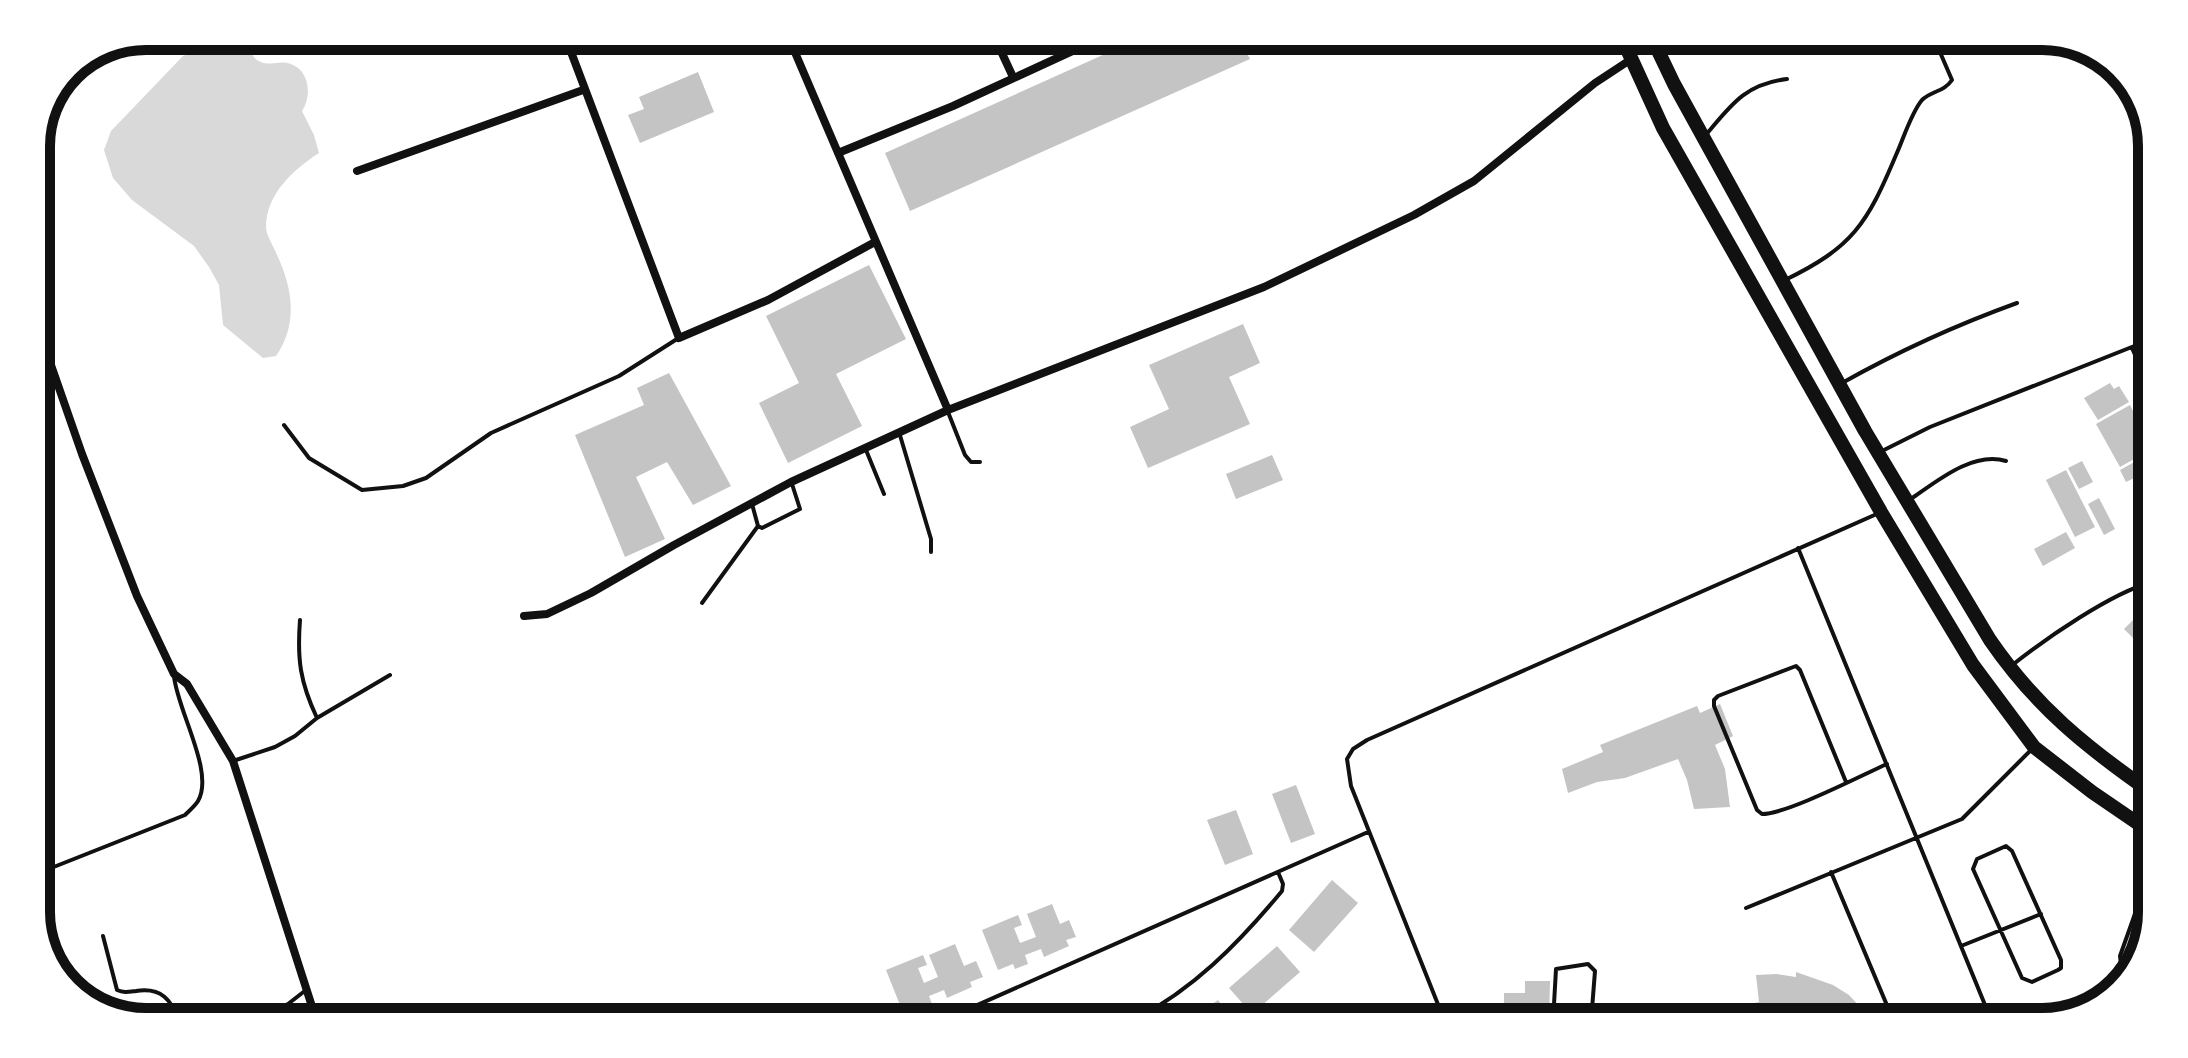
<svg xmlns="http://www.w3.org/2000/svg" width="2188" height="1058" font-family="'Public Sans',sans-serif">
  <rect width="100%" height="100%" fill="#fff"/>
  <path fill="#d9d9d9" d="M216,43l33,4c3,7 4,12 12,15 8,4 17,-1 26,1 22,4 26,32 15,48l12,24 5,18c-25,16 -53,41 -53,74 0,8 8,20 11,28 16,34 21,69 -1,101l-13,2 -40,-33 -4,-40 -10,-18 -15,-21 -62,-46 -19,-22 -9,-28 7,-19 72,-75z"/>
  <path fill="#c4c4c4" d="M1145,36h93l12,23 -340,152 -25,-58z
    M698,72l16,40 -74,31 -12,-28 16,-6 -5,-12z
    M869,265l37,74 -70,35 26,52 -74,37 -29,-60 40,-20 -33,-67z
    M1243,324l17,39 -31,14 21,47 -102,44 -18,-41 39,-18 -20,-44z
    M669,373l62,113 -38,19 -26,-43 -31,15 29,62 -40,18 -50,-122 69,-30 -7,-17z
    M2110,383l4,6 5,-3 10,16 -31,18 -14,-22z
    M2130,405l22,44 -32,18 -24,-43z
    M1272,455l11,25 -47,19 -10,-25z
    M2138,460l7,13 -19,9 -6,-12z
    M2082,461l11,21 -14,7 -11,-21z
    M2066,470l29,57 -20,10 -29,-57z
    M2099,498l16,31 -11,6 -16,-31z
    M2066,532l9,16 -32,18 -9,-17z
    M2152,601v56l-28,-28z
    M1720,704l13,32 -18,9 10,24 5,38 -36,2 -7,-29 -9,-21 -53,19 -28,4 -29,11 -6,-24 41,-17 -3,-7 97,-39 3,7z
    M1296,785l19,49 -24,9 -19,-49z
    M1236,810l17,44 -28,11 -18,-45z
    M1332,880l26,23 -44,49 -25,-22z
    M1052,904l8,20 9,-4 7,17 -10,3 3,6 -25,11 -3,-8 -16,6 3,9 -13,5 -2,-5 -15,6 -16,-40 36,-15 4,10 -8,3 6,15 16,-6 -9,-23z
    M955,944l9,22 12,-5 7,16 -13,5 2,5 -25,11 -3,-8 -15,6 3,8 -28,11 -18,-45 37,-15 4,10 -9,3 6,15 14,-6 -9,-22z
    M1277,946l23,26 -48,42 -23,-26z
    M1796,972l37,13 16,10 25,27h-174l39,-16 20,-4 -3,-27 21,-1 19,3z
    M1525,981h25l-1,41h-45v-29h21z
    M1218,1000l16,22h-46z"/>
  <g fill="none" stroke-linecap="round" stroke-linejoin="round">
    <path stroke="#111" stroke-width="4" d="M1705,136c26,-31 40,-52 82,-57
      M1785,280c68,-33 82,-56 111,-125 7,-15 15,-42 26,-55 9,-9 22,-8 30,-20l-19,-44
      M2132,348l20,45
      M1842,383c57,-32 114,-58 175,-80
      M948,412l17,43 6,7h9
      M284,425l25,33 53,32 41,-4 23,-8 65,-45 128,-57 58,-37
      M899,432l32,107v13
      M866,450l18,44
      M1880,452l50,-25 222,-88
      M1911,499c26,-18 62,-48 95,-38
      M758,526l4,2 38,-19 -8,-25
      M1798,548l194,474
      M702,603l56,-77 -6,-22
      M300,620c-3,39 0,62 17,98
      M2011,666c34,-27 100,-73 141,-84
      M233,761l42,-14 20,-11 22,-18 73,-43
      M1846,782l-46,-112 -4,-4 -78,30 -4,4v6l43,104 5,4c25,0 98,-38 125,-50
      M2006,846l6,5 49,109v8l-3,2 -26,12 -10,-4 -49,-109 4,-10z
      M1831,872l63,150
      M36,874l149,-59c4,-4 10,-9 13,-14 17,-29 -21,-91 -24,-125
      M1746,908l216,-89 71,-71
      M2138,909l14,-9
      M103,936l14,54c7,3 11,2 19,1 26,-4 35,9 44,31
      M1961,946l80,-32
      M2123,981l-3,-25 32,-90
      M2082,1010l26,-13
      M245,1022l43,-18 18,-14
      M939,1022l429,-190
      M1130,1022c62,-31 108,-78 152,-131l1,-7 -5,-12
      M1424,1022l18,-7
      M1445,1022l-94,-236 -4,-27 6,-10 14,-9 512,-227
      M1553,1022l3,-53 32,-5 7,7 -4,51"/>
    <path stroke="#111" stroke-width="8" d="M565,36l114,302 89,-38 107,-58
      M788,36l160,374
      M994,36l19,41
      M139,39l3,7 10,5 39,-15
      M838,153l115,-47 152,-70
      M357,171l226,-81
      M36,322l46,132 55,142 37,78 13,10 46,77 84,261
      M524,616l23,-2 44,-21 83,-48 117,-63 157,-72 316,-123 150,-72 60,-34 121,-98 35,-23"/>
    <path stroke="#111" stroke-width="14" d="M1621,36l42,92 218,384 92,153 61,82 58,45 60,41
      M1651,36l23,48 191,347 125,209c46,67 96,107 162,153"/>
  </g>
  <path d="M0 0H2188V1058H0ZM146 50H2042A96 96 0 0 1 2138 146V912A96 96 0 0 1 2042 1008H146A96 96 0 0 1 50 912V146A96 96 0 0 1 146 50Z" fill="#fff" fill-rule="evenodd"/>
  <path fill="none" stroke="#111" stroke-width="10" d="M146 50H2042A96 96 0 0 1 2138 146V912A96 96 0 0 1 2042 1008H146A96 96 0 0 1 50 912V146A96 96 0 0 1 146 50Z"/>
</svg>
